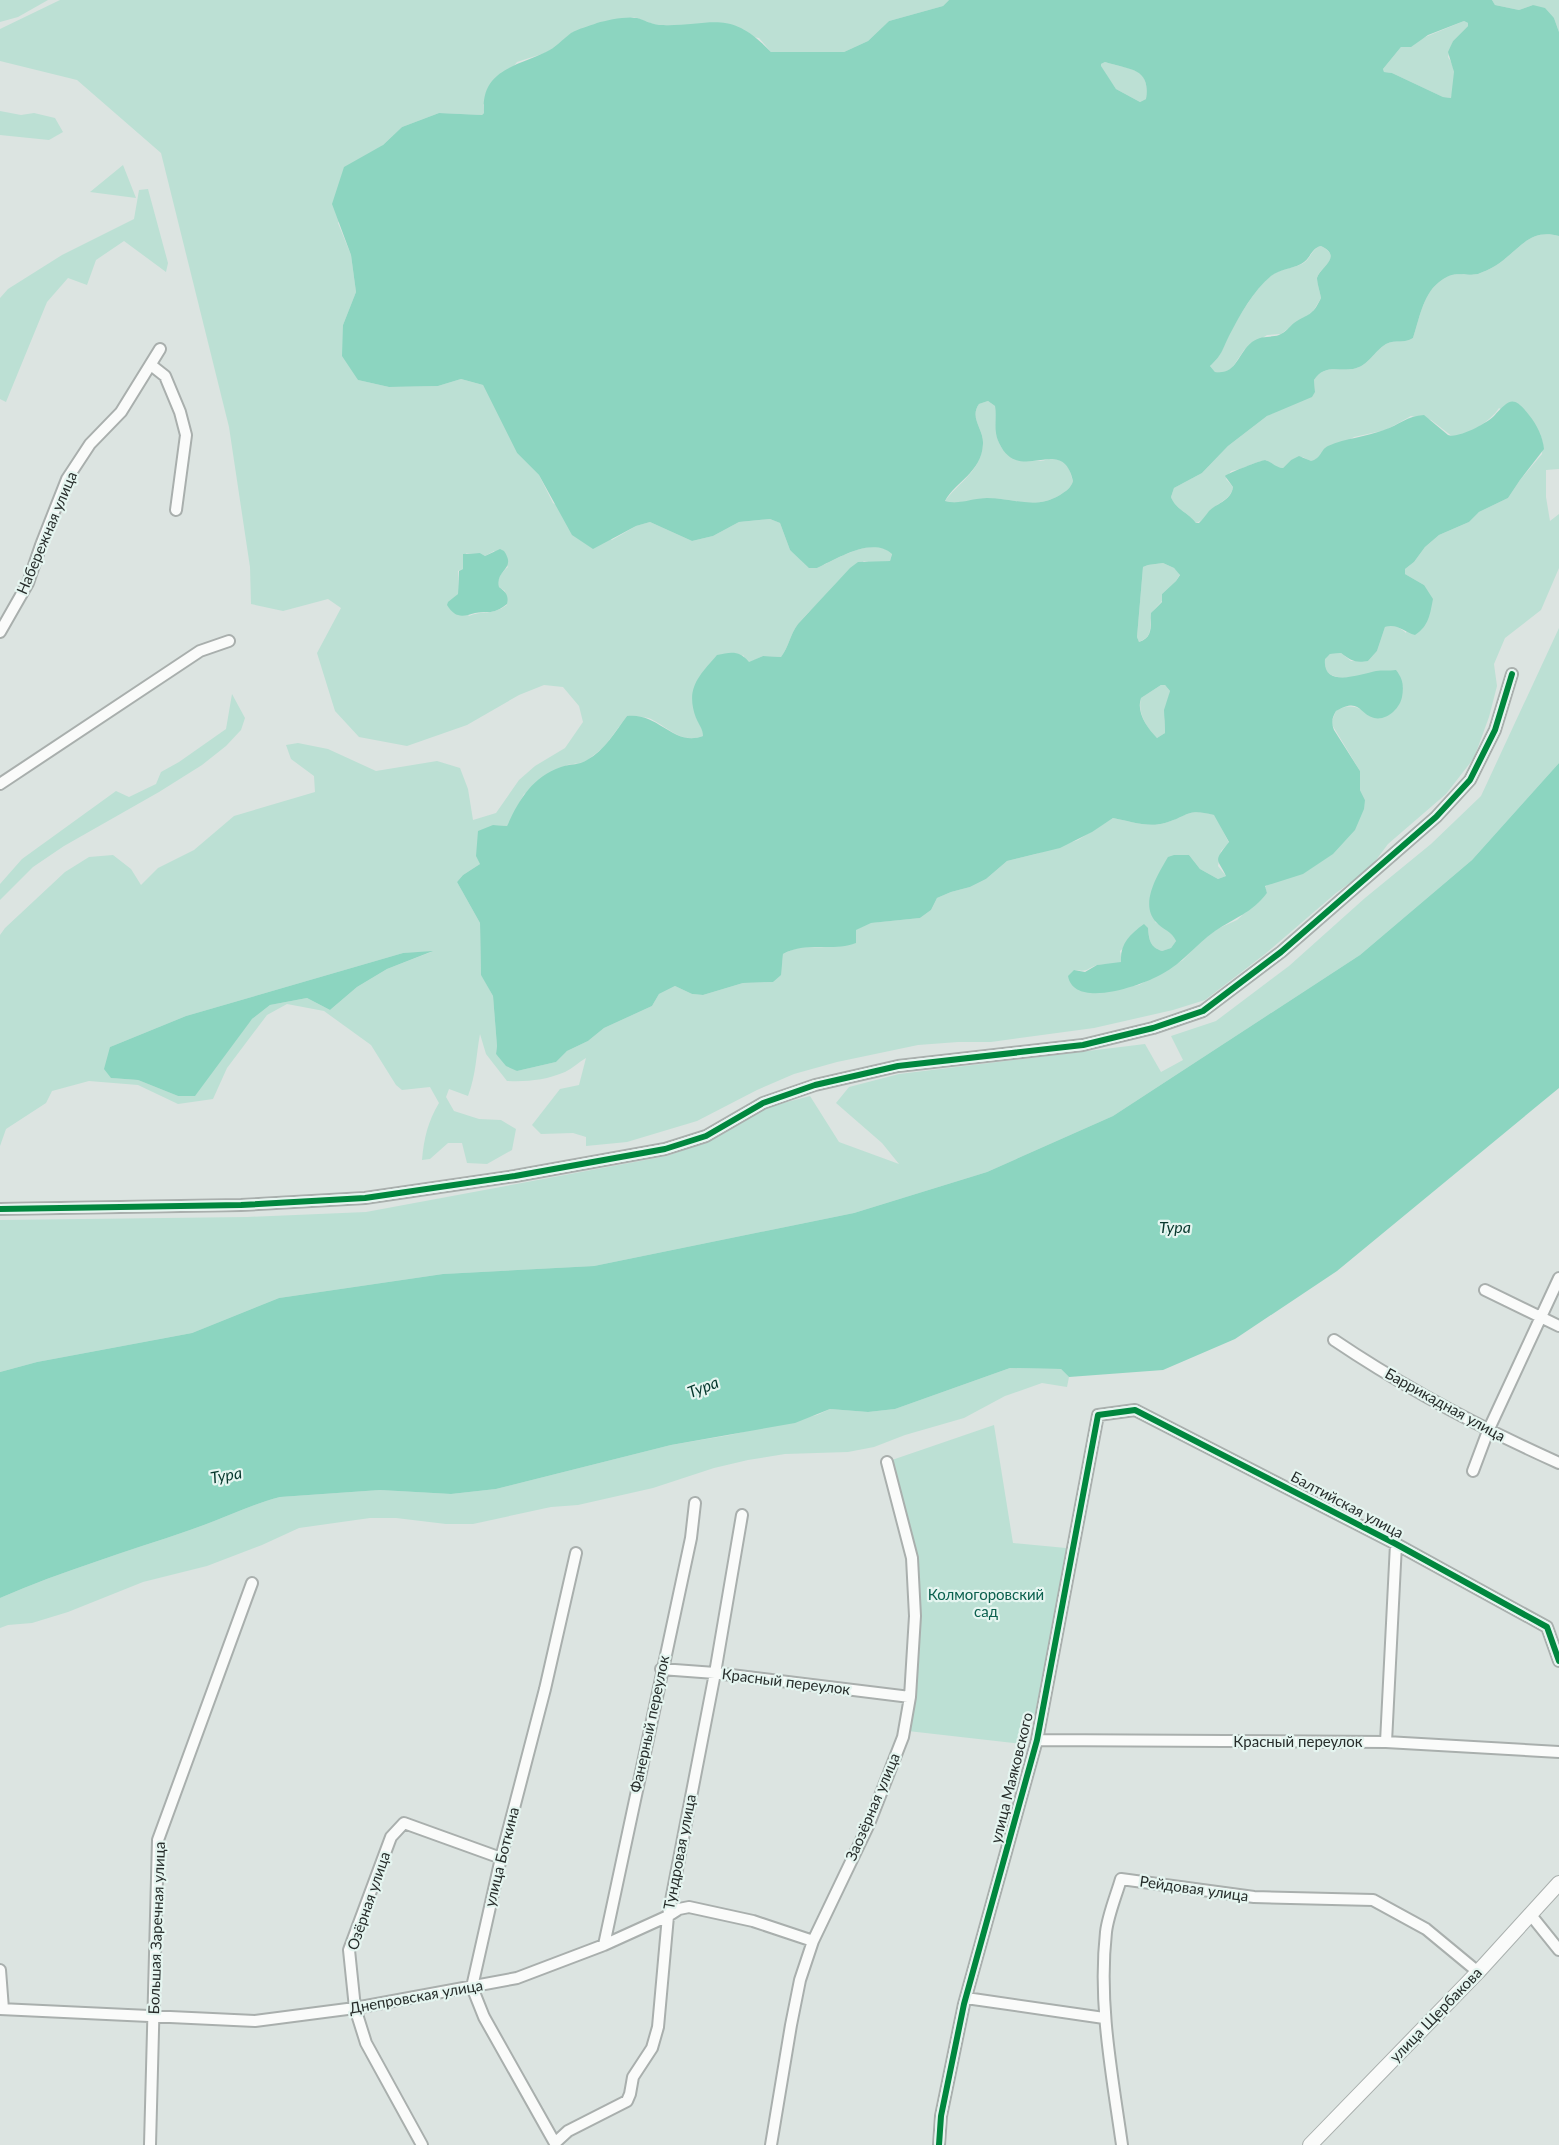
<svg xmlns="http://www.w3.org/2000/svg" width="1559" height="2145" font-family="Lato,sans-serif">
  <rect width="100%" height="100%" fill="#dce4e1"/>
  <path fill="#bce0d4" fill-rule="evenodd" d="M0,0h48l-30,17 -18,5z
    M60,0h889l-6,6 -54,15 -21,20 -24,11 -66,2 -7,-2 -12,-14 -79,-13h-24l-22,-8 -61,15 -25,20 -31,10 -34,43 1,8 -2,2 -43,-2 -37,14 -19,18 -45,78 13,32 5,37 -13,33 15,55 31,7 49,-1 23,-7 22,6 34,68 22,22 14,28 59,37 24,-14 14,-4 42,19 21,-5 26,-14 31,-3 10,4 10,27 27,18c20,-9 55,-32 75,-15l-2,8 -17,2 -9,-2c-23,20 -46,40 -66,63 -8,10 -9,23 -17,33l-18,-1 -15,7 -5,-8 -47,63 7,12v6c-22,8 -34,-8 -52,-17 -6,-3 -16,-2 -24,-3l-23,31 -19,15 -18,3 -43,29 -17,32 -14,-1 -13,39 -17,11 -6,7 23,41 1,51 12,22 4,50 -1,8 21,17 39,-9 11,-11 21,-10 16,-13 48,-22 7,-12 16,-8 17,8 11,1 40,-12 30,-1 9,-18 1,-10c17,-9 24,-6 42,-7 10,0 22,-7 31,-11l-1,-6 15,-7 50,-5 11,-8 6,-12 14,-6 19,-5 16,-8 21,-18 29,-7 42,-14 35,-22c16,3 35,10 52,5 24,-8 21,-15 50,-8l14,28 -8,8 -3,15 8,10 -8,3 -18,-10 -11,-14 -34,67 18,12 3,7 -5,7 -9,3c-12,-4 -13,-11 -14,-23l-28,23 2,11c-8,4 -17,1 -25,3 -12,4 -7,7 -23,5l17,23 48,-8 44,-25 14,-15 20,-16 20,-9 30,-27 -2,-6 100,-87 -5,-10v-19l-29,-48 5,-12c15,-9 25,-3 38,7 21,-9 26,-8 29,-32l-27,-14c-16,4 -54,15 -52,-13l6,-5 11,-1 10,8h17l9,-10 8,-24c9,-3 14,0 21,6l18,-48 -19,-11v-5l9,-7 11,-15 14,-12 30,-13 10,-10 29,-14 12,-18 22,-26 1,-11 -3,-10 -41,-25c-9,14 -30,26 -46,29l-22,-17 -20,-4 -25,14 -32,7 -43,25 -8,-5 -12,3 -8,8 -8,-1 -9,-7c-12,2 -22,9 -35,11l-5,8 7,8c-2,13 -15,15 -23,24 -5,5 -7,10 -14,12 -8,-11 -20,-13 -25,-26l3,-9 28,-15 26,-27 39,-30 48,-24 -1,-12c10,-16 23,-9 39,-11 16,-3 21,-18 33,-25 10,-5 18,0 27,-6 6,-18 10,-43 25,-55 17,-14 23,-6 40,-9 5,-2 12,-5 17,-8 24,-15 33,-38 64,-30v233l-13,1v27l4,24 9,-7v54l-18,42 -36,28 -11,26 3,22 -8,31 -15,41 -28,36 -58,50 -18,24 -34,25 -71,61 -60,46 -32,10 -79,18 -103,14h-33l-40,3 -81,17 -43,12 -37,16 -60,31 -70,21 -41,4v-9l-13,-4 -32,1 -9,-9 28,-36 19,-4 7,-27c-7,4 -13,10 -21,14 -19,8 -38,10 -58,9l-21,-27 -6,-20c-4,22 -4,41 -12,62l-19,-7 -3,8 8,14 25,8 22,1 15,9 -4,21 -25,14 -20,-1 -5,-20h-14l-18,16 -8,1c2,-22 6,-39 17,-57l-9,-16 -28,3 -6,-5 -25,-40 -47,-34 -37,-7 -20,11 -40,53 -14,31 -35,5 -40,-19 -49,-4 -37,10 -6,12 -40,26 -6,17v-211l5,-7 60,-56 24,-15 24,-2 18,14 10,16 17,-17 36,-18 40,-34 81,-24 -1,-16 -23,-17 -5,-14 12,-2 30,6 48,22 61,-10 23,7 8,21 5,31 23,-7 23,-33 16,-14 30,-18 18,-26 -4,-16 -16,-19 -19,-2 -25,10 -52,30 -60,21 -48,-9 -24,-26 -18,-58 24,-45 -13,-9 -45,12 -32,-7 -1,-37 -21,-140 -68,-274 -84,-73 -77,-19v-32zM494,551l14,16c-7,6 -11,11 -9,20l6,4 2,14c-16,11 -24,5 -38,11l-14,-18 3,-4v-23l5,-2v-9l3,-7h14l5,3zM431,952l-44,17 -30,18 -27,23 -23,-12 -37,7 -18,14 -74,77 -40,-16 -27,-2 -1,-31 76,-31 217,-63z
    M1492,0h67v32l-5,-14 -21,-13 -14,5 -24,-5z
    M1464,21l4,2v3l-15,15 -5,16c9,12 7,28 3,41l-8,-1 -51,-24 -8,-1 -1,-3 18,-22z
    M1105,62c24,8 46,4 41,37l-6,3 -24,-13 -16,-23 1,-2z
    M0,111l21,4 13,-2 21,5 8,14 -14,8 -49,-5z
    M123,165l13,33 -46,-6z
    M148,189l20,74 -2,9 -42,-31 -28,19 -9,25 -19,-7 -21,24 -41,100 -6,-3v-101l8,-9 54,-34 72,-36 5,-29z
    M1321,246c23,12 -2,21 -4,32 0,5 3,14 4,20l-9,15 -6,6 -12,5 -13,10 -14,1 -23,15 -14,21 -6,2 -9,-1 -5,-6c12,-11 12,-17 19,-31 8,-16 28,-49 43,-60 9,-7 20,-6 30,-11 9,-5 10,-16 19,-18z
    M988,401l7,5c2,12 -1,25 4,37 7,16 26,18 41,18 5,0 9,-3 14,-3 13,0 16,13 19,23 -2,7 -7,10 -13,14 -25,15 -47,3 -73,3 -14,1 -29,7 -42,3 13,-18 37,-31 38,-57 1,-15 -14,-26 -4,-40z
    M1163,563l11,5 6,6 -4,7 -14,13v7c-4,5 -11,10 -11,17 -2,12 2,18 -12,24l-2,-5 6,-70 5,-2z
    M1559,628v135l-87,97 -112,95 -247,161 -126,56 -133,41 -260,53 -151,8 -164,24 -87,35 -155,29 -37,10v-152l247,-3 119,-5 301,-56 42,-15 59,-34 42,-11 29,46 60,22 -17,-21 -46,-40 13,-16 50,-13 246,-30 16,28 22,-12 -12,-24 45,-15 73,-55 76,-68 66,-54 50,-48z
    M1161,685h4l5,6 -6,29 1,13 -8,5c-10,-10 -20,-25 -16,-40z
    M232,694l13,24 -4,12 -15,16 -24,19 -43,27 -95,54 -31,21 -33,33v-16l22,-25 94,-68 13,6 27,-13 5,-12 18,-10 47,-33z
    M1010,1368l51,1 8,8 -2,10 -25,-4 -37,13 -41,22 -59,17 -31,12 -26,5 -63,2 -37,6 -34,8 -61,20 -75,17 -27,2 -78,17h-27l-50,-6h-26l-71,10 -37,17 -55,21 -64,16 -75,30 -36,11 -24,2 -8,3v-30c62,-27 126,-46 190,-68 30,-10 59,-25 90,-33l100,-7 71,4 45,-5 175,-44 59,-10 87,-20 13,-6 38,3 27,-3z
    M994,1425l19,118 53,5 2,10 -34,159 -5,2 -6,25 -115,-13c12,-56 16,-116 8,-173 -5,-33 -16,-66 -24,-98z"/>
  <path fill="#8cd5c0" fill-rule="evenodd" d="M949,0h543l3,5 24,5 14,-5 12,3 9,10 5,14v204c-31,-8 -40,15 -64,30 -5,3 -12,6 -17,8 -17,3 -23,-5 -40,9 -15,12 -19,37 -25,55 -9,6 -17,1 -27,6 -12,7 -17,22 -33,25 -16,2 -29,-5 -39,11l1,12 -3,5 -45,19 -39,30 -26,27 -28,15 -3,9c5,13 17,15 25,26h3c4,-4 7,-8 10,-12 8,-8 22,-10 24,-24l-8,-11c3,-3 37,-16 40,-16 7,2 10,7 18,8l8,-8 8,-4 12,5c11,-3 9,-11 17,-15 18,-8 38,-9 56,-16 15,-5 23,-14 40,-15l24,20c10,4 39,-12 46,-19 15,-16 19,-22 35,-1 8,10 14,22 15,34l-24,31 -12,18 -29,14 -10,10 -30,13 -14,12 -11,15 -9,7v5l19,11 9,14c-3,15 -4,27 -18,36 -11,-3 -18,-12 -30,-8l-8,24 -9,10c-13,2 -16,0 -27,-8l-11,1 -5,5c-3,30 36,15 51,12 6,-1 13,0 20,-1 7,9 8,16 6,27 -2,11 -15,24 -28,21 -16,-5 -14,-21 -38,-7 -4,7 -5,11 -2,19l26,41v19l5,10 -1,9 -9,21 -22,24 -30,20 -38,12 2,7c-15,20 -33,25 -52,38 -19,13 -32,32 -53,43 -19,11 -88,36 -94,2l6,-6 11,2 12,-7 24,-3c-1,-18 8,-27 23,-38l4,4c1,12 2,19 14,23l9,-3 5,-7c-4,-10 -13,-11 -20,-19 -17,-18 2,-48 12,-65l6,-2h15l11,14 18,10 8,-3c-8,-18 -14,-13 3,-34l-15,-27c-28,-7 -25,1 -49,8 -17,5 -36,-2 -52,-5l-21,14 -32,16 -53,13 -21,18 -16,8 -19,5 -14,6 -6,12 -11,8 -49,5 -15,7v13c-24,9 -50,-2 -73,11l-2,21 -8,7 -30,1 -40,12 -11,-1 -17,-8 -16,8 -7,12 -48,22 -16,13 -21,10 -11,11 -39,9 -11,-5 -10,-12 1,-8 -4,-50 -12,-21 -1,-52 -23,-41 6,-7 17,-11 -4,-8 2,-25 15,-6 14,1c12,-26 25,-49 54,-59 8,-3 19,-2 26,-7 18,-10 28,-28 40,-44 32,-4 46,31 76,20 0,-7 -4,-11 -7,-18 -11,-30 3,-42 21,-63 14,-3 22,-5 32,7l14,-6 18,1c8,-10 9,-23 17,-33 17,-19 35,-37 52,-56l8,-6 32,-1 2,-7c-20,-18 -55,5 -75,14h-8l-19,-18 -10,-27 -10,-4 -31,3 -26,14 -21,5 -42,-19 -14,4 -43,23 -21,-14 -33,-60 -22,-22 -34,-68 -22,-6 -23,7 -49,1 -31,-7 -16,-24 1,-31 13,-33 -5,-37 -19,-51 12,-37 39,-22 19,-18 37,-14 43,2 2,-2c-4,-43 33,-47 62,-61 9,-4 17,-13 25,-19 7,-4 18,-7 26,-10 10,-3 30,-7 40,-5 7,2 14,6 22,7 54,2 69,-18 112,27h73l24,-11 21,-20 54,-15zM1464,21l4,2v3l-15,15 -5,11 6,20 -3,26 -8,-1 -51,-24 -8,-1 -1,-3 18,-22h10l17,-12zM1105,62c24,8 46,5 41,37l-6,3 -24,-13 -15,-23v-2zM1321,246c23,11 -2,22 -4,32 0,5 3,14 4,20 -9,19 -12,15 -27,25 -5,4 -8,9 -15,12 -9,3 -18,0 -27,7 -15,12 -15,33 -37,30l-5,-6c14,-13 12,-17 20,-32 10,-19 23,-43 41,-58 9,-7 20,-7 30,-12 9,-4 10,-16 20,-18zM988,401l7,5c2,13 -2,25 4,37 21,44 63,-11 74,38 -2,7 -7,10 -13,14 -25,15 -46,3 -73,3 -14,0 -28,7 -42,3 10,-19 37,-29 38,-57 1,-15 -14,-26 -4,-40zM1163,563l11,5 6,7 -4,6 -14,13v8l-11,11c-1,13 3,24 -12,29l-2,-5 6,-70 5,-2zM1161,685h4l5,6 -6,19 1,23 -8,5c-10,-10 -21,-26 -16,-40z
    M500,549l4,2c13,19 -9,18 -5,36 7,5 10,9 8,17 -16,12 -17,6 -32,9 -13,4 -20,5 -28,-8l1,-3 10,-8 1,-23 4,-2v-15l17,-1 5,3z
    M1559,763v325l-222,183 -102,68 -72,31 -94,7 -8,-8 -51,-1 -115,41 -27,3 -38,-3 -35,14 -124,22 -175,44 -45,5 -71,-4 -100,7c-31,8 -60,23 -90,33 -64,22 -128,41 -190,68v-226l37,-10 155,-29 87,-35 164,-24 151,-8 260,-53 133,-41 126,-56 247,-161 112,-95z
    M433,951l-46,18 -30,18 -27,23 -23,-12 -37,7 -18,14 -57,77h-17l-40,-16 -27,-2 -7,-9 6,-22 76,-31 217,-63z"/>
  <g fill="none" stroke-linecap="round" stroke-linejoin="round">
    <g stroke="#a9afad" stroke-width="14">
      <path id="minor" d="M151,365l14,11 15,36 6,23 -10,75
        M0,632l28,-49 13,-38 26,-66 23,-35 31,-32 39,-63
        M0,784l200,-133 29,-10
        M0,1209l241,-4 124,-7 150,-22 150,-27 41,-13 57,-33 52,-18 83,-19 185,-21 70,-17 50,-17 78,-59 155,-135 34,-37 25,-50 17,-56
        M1485,1290l74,36
        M1334,1340c71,48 147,88 225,123
        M1473,1471l15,-40 71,-153
        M661,1669l54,4 195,24
        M1037,1740l349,2 173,10
        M1386,1742l10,-198
        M1530,1914l29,36
        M604,1945l87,-407 4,-35
        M0,1970l3,39
        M966,1998l138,20
        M0,2009l255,12 100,-13 162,-30 87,-33 64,-29 11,-7 10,-2 64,14 60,20
        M555,2143l13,-12 59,-30 3,-7 3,-17 19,-29 6,-21 10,-111 47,-243 27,-158
        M150,2145l8,-305 94,-257
        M422,2145l-56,-102 -11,-35 -6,-58 42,-113 13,-14 97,35
        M556,2145l-72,-128 -12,-30 29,-129 44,-169 31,-136
        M771,2145l20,-120 9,-45 13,-39 56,-117 34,-87 7,-40 5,-81 -3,-58 -25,-96
        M939,2145l2,-29 23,-112 73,-264 61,-325 37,-5 261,134 151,83 12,34
        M1122,2145c-10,-71 -24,-141 -16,-213 2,-17 10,-36 15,-53l133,18 119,3 53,29 52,43"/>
    </g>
    <g stroke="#a9afad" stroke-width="16">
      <path id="tertiary" d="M1310,2145l168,-173 81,-89"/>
    </g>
    <use href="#minor" stroke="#fafbfa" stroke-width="10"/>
    <use href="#tertiary" stroke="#fafbfa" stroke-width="14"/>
    <g stroke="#e5f5f0" stroke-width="10">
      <path id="cycleway" d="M0,1209l241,-4 124,-7 150,-22 150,-27 41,-13 57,-33 52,-18 83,-19 185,-21 70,-17 50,-17 78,-59 155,-135 34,-37 25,-50 17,-56
        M939,2145l2,-29 23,-112 73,-264 61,-325 37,-5 261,134 151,83 12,34"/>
    </g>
    <use href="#cycleway" stroke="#00873e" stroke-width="6"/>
  </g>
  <g text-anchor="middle" stroke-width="4.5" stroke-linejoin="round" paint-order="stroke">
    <g font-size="15" fill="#272d2b" stroke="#e5f5f0">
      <text transform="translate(47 533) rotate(-67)" y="5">Набережная улица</text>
      <text transform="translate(1445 1405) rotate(29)" y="5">Баррикадная улица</text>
      <text transform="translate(1347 1505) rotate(28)" y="5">Балтийская улица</text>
      <text transform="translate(786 1682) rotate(7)" y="5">Красный переулок</text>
      <text transform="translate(650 1724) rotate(-78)" y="5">Фанерный переулок</text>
      <text x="1298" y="1747">Красный переулок</text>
      <text transform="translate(1012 1778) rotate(-76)" y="5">улица Маяковского</text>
      <text transform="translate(873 1807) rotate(-67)" y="5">Заозёрная улица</text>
      <text transform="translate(680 1852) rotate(-79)" y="5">Тундровая улица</text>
      <text transform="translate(502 1857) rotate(-76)" y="5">улица Боткина</text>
      <text transform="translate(1194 1889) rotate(8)" y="5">Рейдовая улица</text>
      <text transform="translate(369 1901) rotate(-71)" y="5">Озёрная улица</text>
      <text transform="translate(157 1928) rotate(-88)" y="5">Большая Заречная улица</text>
      <text transform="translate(416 1997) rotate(-10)" y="5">Днепровская улица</text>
      <text transform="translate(1436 2015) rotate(-46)" y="5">улица Щербакова</text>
    </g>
    <g font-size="15" fill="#0b604e" stroke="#e5f5f0">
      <text x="986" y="1600">Колмогоровский<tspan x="986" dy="17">сад</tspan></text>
    </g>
    <g font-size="16" font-style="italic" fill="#07382d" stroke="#e5f5f0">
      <text x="1175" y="1233">Тура</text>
      <text transform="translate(703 1387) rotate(-21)" y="6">Тура</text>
      <text transform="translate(226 1475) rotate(-10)" y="6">Тура</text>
    </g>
  </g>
</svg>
